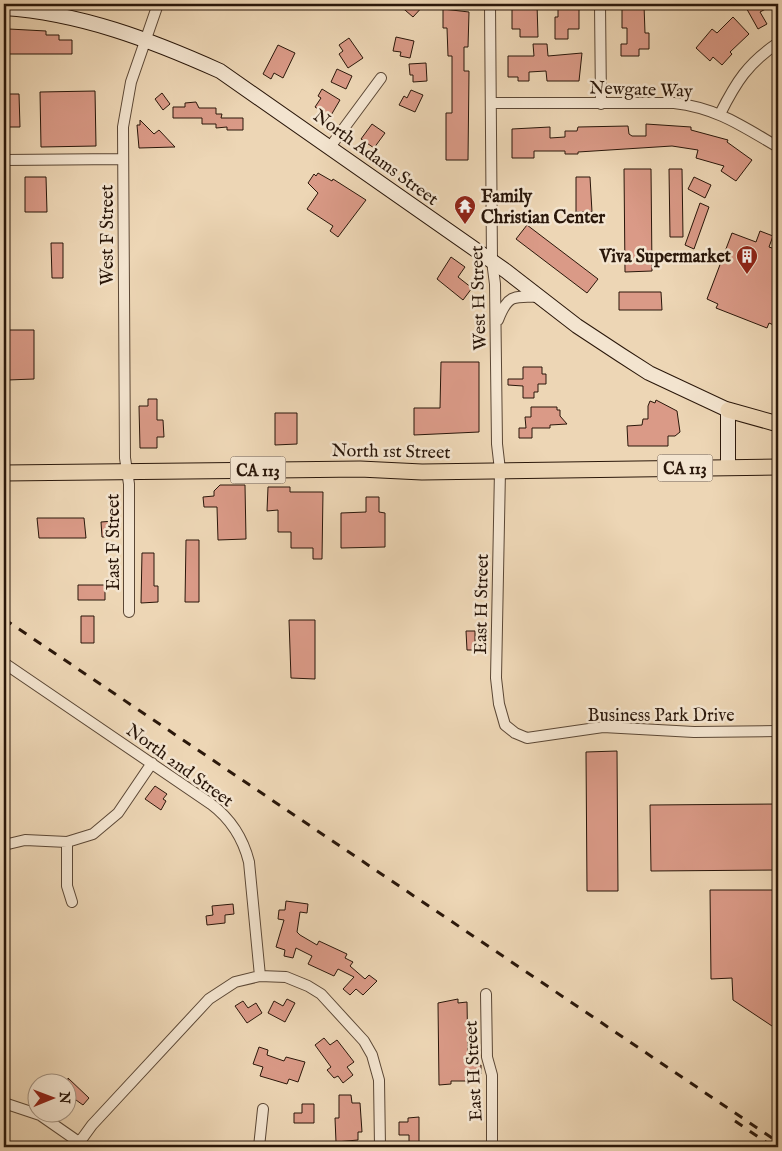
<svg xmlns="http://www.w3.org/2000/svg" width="782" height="1151" font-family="'IM FELL English',serif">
  <rect width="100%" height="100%" fill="#edd6b5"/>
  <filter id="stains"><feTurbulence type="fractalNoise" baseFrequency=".004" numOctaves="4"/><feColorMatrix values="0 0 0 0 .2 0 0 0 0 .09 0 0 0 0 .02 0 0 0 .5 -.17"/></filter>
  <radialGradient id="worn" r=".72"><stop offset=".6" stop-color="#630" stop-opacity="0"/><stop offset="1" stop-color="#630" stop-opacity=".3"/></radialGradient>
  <path fill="#da9a87" stroke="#2a170a" d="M398,4h27l-12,13z
    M512,4h25l1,33h-18v-8h-8z
    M558,4h21v25h-11v10h-13v-22h3z
    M744,4h31l-15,8 7,12 -9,5z
    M644,5l1,28h4v16h-10v7h-18v-12h6v-16h-5v-22z
    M443,9l26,3 -1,35h-4v24h5l-1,89h-22v-47h6v-57h-4l-1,-28h-4z
    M733,17l16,17 -19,18 2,2 -10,11 -9,-8 -3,4 -14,-13 16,-19 5,4z
    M9,29l37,2v4h13v5h13v14h-68v-18h5z
    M396,37l18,4 -4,17 -10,-2 1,-4 -8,-1z
    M349,38l14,20 -15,10 -9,-14 4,-3 -4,-6z
    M533,44h14l1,12 34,-3 -3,28h-32l-1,-10 -17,1v9h-11v-4h-10v-21h26z
    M278,45l17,8 -12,25 -9,-5 -3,6 -8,-5z
    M426,63l1,18 -14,1v-7h-3l-1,-11z
    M337,69l15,7 -6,13 -15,-7z
    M322,89l18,11 -10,17 -15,-10 6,-9 -3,-2z
    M411,90l12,5 -8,17 -16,-7 5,-9 3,2z
    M95,91l1,55 -55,1 -1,-55z
    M162,93l8,11 -7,6 -8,-11z
    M4,94h15l1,33h-16z
    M196,102l3,6h17v6h6l-1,4h22v12h-16v-3l-11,1v-4h-14v-6h-29v-11h12v-4z
    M140,120l14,14 5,-4 16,17 -36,1 -2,-23h3z
    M372,124l13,9 -11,15 -13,-9z
    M646,124l45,3v3l37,10 -1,2 25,18 -16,21 -15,-10 3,-5 -28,-8 2,-8 -26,-4 -94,6v2h-13v-3h-31v7h-22v-29l38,-2v11l15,-1v-6h12l1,-4 50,-1 1,8 3,2h14z
    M624,169h27l1,102 -27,1z
    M669,169h13l1,68h-13z
    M318,173l14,8 1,-2 33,21 -28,37 -8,-6 3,-5 -26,-17 11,-16 -10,-10 6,-9 2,2z
    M25,177h21l1,35h-22z
    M576,177h14l2,35h-16z
    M694,177l17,8 -6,13 -17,-9z
    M700,203l9,4 -15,42 -9,-4z
    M527,225l71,54 -11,14 -71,-54z
    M760,231l13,5 -4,11 9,3v77l-9,-4 -2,5 -51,-20 2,-4 -11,-5 25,-66 24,9z
    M51,243h12v35h-11z
    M451,257l14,10 -7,10 14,11 -9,12 -26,-21z
    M619,292h42l1,18h-43z
    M7,330h27v49l-26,1z
    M441,362h38v70l-65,3v-27h26z
    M523,367h19v7h4v10h-8v8h-4v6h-11v-12l-15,-1v-6h15z
    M148,399h9v21h6l1,17h-7v11h-17l-1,-42h9z
    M656,400l21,11 3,21 -5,4h-7v10h-40l-1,-20 15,-1 1,-6h5v-13l2,-5 5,2z
    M531,407h26v3h3v6l7,8 -17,1v3h-18v10h-13v-10h7l-1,-11h6z
    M275,413h22v31l-22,1z
    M220,485h25l1,54 -28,1 -1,-33h-13l-1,-10 11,-1v-5z
    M268,487h22v5h33l-1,67h-9v-11h-22v-16h-13v-22l-11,1z
    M366,497h13v15l6,1v34l-44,1v-35l25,-1z
    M37,518h47l2,20h-47z
    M114,521v16h-12l-1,-15z
    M186,540h13v62h-14z
    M142,553h12v33h4v16l-17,1z
    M78,585h27v15h-27z
    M81,616h13v27h-13z
    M289,620h26v59l-24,-1z
    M466,631h9v19h-8z
    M617,751l1,140h-31l-1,-139z
    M155,786l12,8 -4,5 3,2 -5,9 -16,-11z
    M778,804v66l-127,1 -1,-66z
    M710,890h68v140l-45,-30 -1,-22 -21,1z
    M286,901l22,3 -1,9 -7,-1 -3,20 3,3 17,10 2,-4 28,13 -2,4 8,4 -3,4 15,13 4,-4 8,6 -14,14 -7,-6 -6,6 -7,-6 11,-12 -16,-8 -4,7 -26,-12 4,-8 -16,-8 -3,10 -9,-2 1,-6 -9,-3 8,-27 -6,-1 1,-9h6z
    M233,904l1,10 -9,1v8l-18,2 -1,-9 7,-1 -1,-9z
    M287,999l8,4 -10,19 -17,-9 6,-12 9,5z
    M458,999v4l9,-1 1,56h10v7h3v9h-3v7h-27v3l-12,1 -1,-82z
    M243,1001l5,7 8,-5 6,10 -15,10 -12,-17z
    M324,1038l6,7 7,-5 17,22 -7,5 6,8 -10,8 -5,-7 -4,2 -7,-8 4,-3 -16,-22z
    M259,1047l9,3 -1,5 17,6 2,-4 19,5 -7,20 -9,-3 -2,5 -27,-8 3,-9 -10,-3z
    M68,1078l21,20 -6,7 -7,-5 -8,10z
    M339,1095h12l1,8h8l2,29h-4v8l-22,2 -1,-24h4z
    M302,1104h12v19h-20v-10h8z
    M419,1117v26l-10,1v-9h-10v-13h9v-4z"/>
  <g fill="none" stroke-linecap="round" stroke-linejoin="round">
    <g stroke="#5b4735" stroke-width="12">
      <path id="street" d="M490,4l2,257 3,23 2,160 3,26 -4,208 3,26 6,21 10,8 12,5 76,-11 91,5 84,-1
        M600,4l1,100
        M492,103h182c43,5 68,23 104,44
        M720,114c16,-32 28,-51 58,-71
        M330,147l51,-69
        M4,160l119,-1
        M498,320c10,-26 16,-24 42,-23
        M129,612v-128l-4,-26 -2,-331 8,-45 27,-78
        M4,663l207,141c20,15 32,34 38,58l11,114
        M67,842v44l5,16
        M4,845l21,-5 42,2 26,-8 25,-21 34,-50
        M486,994l1,63 5,18v72
        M4,1103l36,12 46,32
        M76,1147l16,-22 117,-126 26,-17 25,-6 26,1 22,9 13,8 43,47 8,14 7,25 1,67
        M259,1147l4,-38"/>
    </g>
    <g stroke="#2a170a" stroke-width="16">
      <path id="secondary" d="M4,8c76,5 147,32 216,63l286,200 71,55 44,29 28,18 79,37v58"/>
    </g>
    <g stroke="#2a170a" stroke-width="17">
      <path id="primary" d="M728,410l50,14
        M4,473l356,-4 62,3 356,-5"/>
    </g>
    <use href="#street" stroke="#f3e4cf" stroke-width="10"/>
    <use href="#secondary" stroke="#f3e4cf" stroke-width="14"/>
    <use href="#primary" stroke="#edd6b5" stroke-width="15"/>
    <path stroke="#2a170a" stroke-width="3" stroke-dasharray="9 9" stroke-linecap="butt" d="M4,619l774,523
      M735,1121l38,26"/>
  </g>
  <defs>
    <g id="temple-pin" transform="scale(1.125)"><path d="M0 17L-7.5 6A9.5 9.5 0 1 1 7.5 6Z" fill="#8f2418" stroke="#f3e4cf"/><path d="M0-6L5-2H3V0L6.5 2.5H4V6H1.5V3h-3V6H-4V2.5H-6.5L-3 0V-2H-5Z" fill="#fff"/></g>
    <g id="building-pin" transform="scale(1.125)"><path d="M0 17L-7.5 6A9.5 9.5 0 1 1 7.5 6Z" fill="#8f2418" stroke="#f3e4cf"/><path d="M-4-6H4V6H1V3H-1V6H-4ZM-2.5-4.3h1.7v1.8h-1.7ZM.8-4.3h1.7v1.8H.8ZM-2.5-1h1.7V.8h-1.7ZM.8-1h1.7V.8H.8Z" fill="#fff"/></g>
  </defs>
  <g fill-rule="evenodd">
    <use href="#temple-pin" x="465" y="206"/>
    <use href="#building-pin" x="747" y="256"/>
  </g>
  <g text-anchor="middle" stroke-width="5" stroke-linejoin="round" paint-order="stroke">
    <g fill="#f3e4cf" stroke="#665445" stroke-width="1">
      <rect x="657.5" y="454.5" width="55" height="27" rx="4"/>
      <rect x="230.5" y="456.5" width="55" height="27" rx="4"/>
    </g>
    <g font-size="16" font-weight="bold" fill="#2a170a">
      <text x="685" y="474">CA 113</text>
      <text x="258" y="476">CA 113</text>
    </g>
    <g font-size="18" fill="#2a170a" stroke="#f3e4cf">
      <text transform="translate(641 89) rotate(2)" y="6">Newgate Way</text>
      <text transform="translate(376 157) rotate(36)" y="6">North Adams Street</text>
      <text transform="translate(107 235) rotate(-90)" y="6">West F Street</text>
      <text transform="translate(478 298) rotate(-92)" y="6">West H Street</text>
      <text transform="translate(391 451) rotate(1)" y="6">North 1st Street</text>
      <text transform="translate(113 542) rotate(-90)" y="6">East F Street</text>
      <text transform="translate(481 604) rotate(-89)" y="6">East H Street</text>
      <text x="661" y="721">Business Park Drive</text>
      <text transform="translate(180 765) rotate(36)" y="6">North 2nd Street</text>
      <text transform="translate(473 1071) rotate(-93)" y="6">East H Street</text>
    </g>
    <g font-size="18" font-weight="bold" fill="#2a170a" stroke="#f3e4cf" text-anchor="start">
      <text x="481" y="202">Family<tspan x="481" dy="21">Christian Center</tspan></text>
      <text x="731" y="262" text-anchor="end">Viva Supermarket</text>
    </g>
  </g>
  <rect width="782" height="1151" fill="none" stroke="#edd6b5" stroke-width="20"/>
  <rect x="5" y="5" width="772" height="1141" fill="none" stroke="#2a170a" stroke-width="2.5"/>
  <rect x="10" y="10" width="762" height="1131" fill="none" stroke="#2a170a"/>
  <g transform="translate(52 1098) rotate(89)"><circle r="24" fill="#f3e4cf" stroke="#a39280"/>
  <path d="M0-4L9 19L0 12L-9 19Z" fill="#8f2418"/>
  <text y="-8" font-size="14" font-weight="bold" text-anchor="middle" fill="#2a170a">N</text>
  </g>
  <rect width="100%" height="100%" filter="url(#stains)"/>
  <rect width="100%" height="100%" fill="url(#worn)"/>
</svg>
